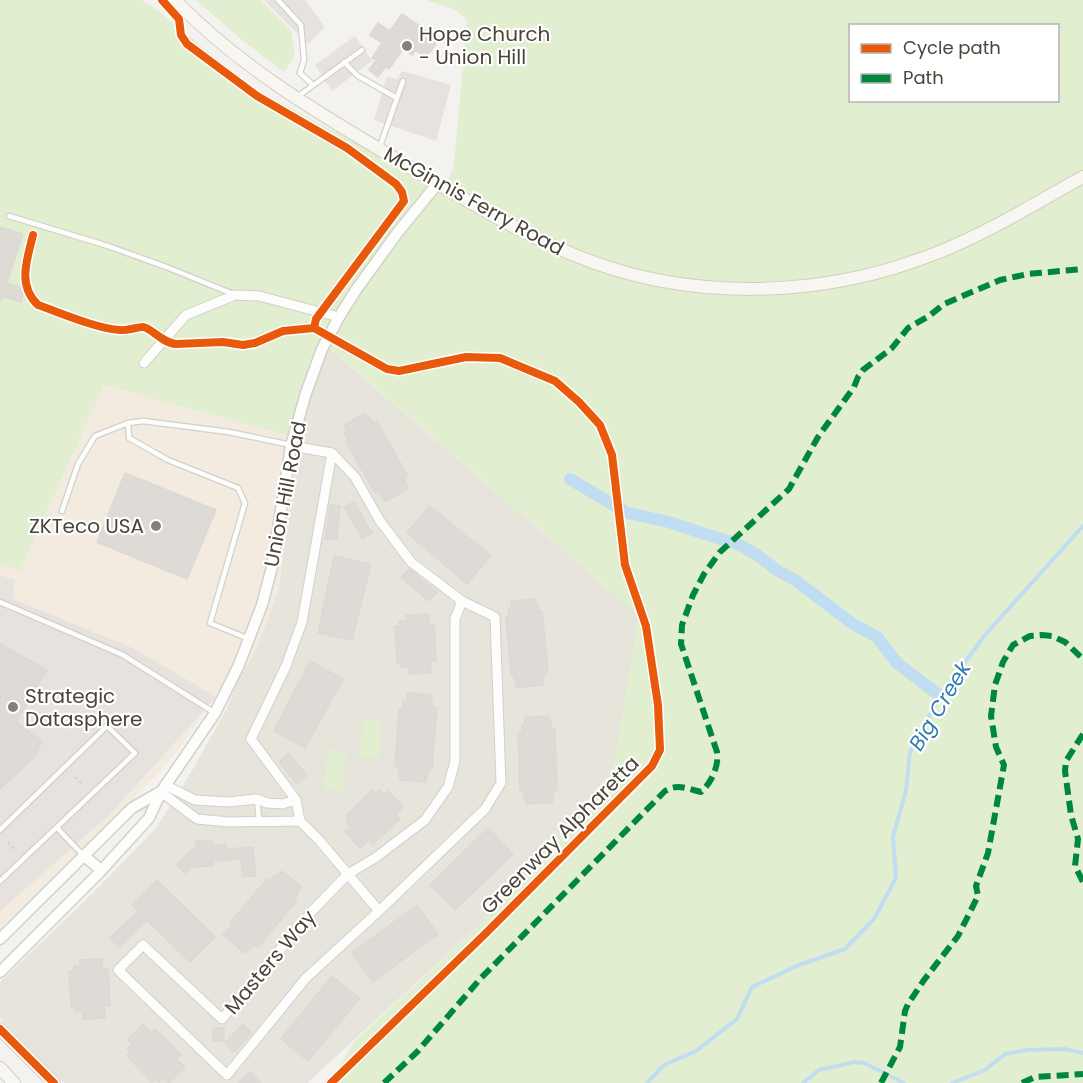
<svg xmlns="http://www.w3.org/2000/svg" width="1083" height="1083" font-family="Poppins,sans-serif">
  <rect width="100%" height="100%" fill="#f4f2ee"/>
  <path fill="#e7e4dc" d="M326,345l313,271 -25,153 -118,141 -189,173h-243l-64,-65v-36l94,-90 62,-64 37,-59 33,-59 11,-27 21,-38 21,-57 18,-150z"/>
  <path fill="#f3ebdf" d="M104,385l193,53 -18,150 -21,57 -21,38 -19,7 -33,51 -27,33 -98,97 -60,57v-364l20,6z"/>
  <path fill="#e6e2de" d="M0,575l15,5 -2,19 122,50 81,48 -107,118 -109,96z"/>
  <path fill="#e1eecf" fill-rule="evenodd" d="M0,0h142l10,6 100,81 193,104 9,-27 13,-144 -11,-10 -30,-10h657v1083h-754l25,-41 142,-132 117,-141 26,-153 -312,-271 -30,93 -193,-53 -84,186 -20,-7zM850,26h208v74h-208z
    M196,0h65l30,30 4,26 -11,16 -42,-32z
    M363,718l19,1 -4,40 -19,-2z
    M328,749l18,2 -4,40 -18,-2z"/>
  <path fill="#e6e3df" d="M264,0h41l20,27 -17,17z
    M355,36l17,25 -40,30 -17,-26z
    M402,71l49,14 -15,56 -62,-21 13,-44 10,3z"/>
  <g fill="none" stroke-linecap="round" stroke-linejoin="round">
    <path stroke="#c0ddf1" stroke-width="4" d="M647,1083l17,-18 32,-14 41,-32 15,-32 47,-22 46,-16 29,-30 22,-41 -3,-42 13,-45 4,-39 30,-56 45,-61 98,-109
      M803,1083l16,-13 35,-8 10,1 40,20
      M952,1083l33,-13 20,-16 23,-4 36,-1 19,4"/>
    <path stroke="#c0ddf1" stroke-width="12" d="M570,479l57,34 42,9 33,11 38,12 17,10 21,16 17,9 58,44 24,13 20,26 43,33"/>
  </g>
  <path fill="#dedbd6" stroke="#dcd9d4" stroke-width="1.5" d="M402,14l37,25 -13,19 -11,-8 -3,5 -9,-6 -14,20 -4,-2 -7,10 -9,-7 7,-10 -4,-2 10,-15 -12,-8 8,-12 12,8z
    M0,227l23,7 -16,49 18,5 -4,14 -16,-5 1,-2 -2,-1 -2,6 -2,-1z
    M365,413l9,10 3,-2 30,54 -3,1 4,13 -22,12 -9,-10 -2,2 -29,-51 3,-1 -5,-8 3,-2 -3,-6z
    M125,473l91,37 -29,69 -90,-37z
    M354,502l18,31 -10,5 -18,-31z
    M330,505l10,1 -3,34 -12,-1z
    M429,506l62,49 -24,29 -60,-51z
    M334,556l37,8 -19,76 -34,-7z
    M409,569l28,23 -8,9 -28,-23z
    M535,599l4,12h3l6,61 -4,1 -1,12 -26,3 -4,-13h-2l-5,-58h3l-1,-9h4l-1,-7z
    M428,614l1,11 5,-1 2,37h-6l1,12 -22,1 -1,-7h-7v-5l-4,1 -2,-37h5l-1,-5h7v-6z
    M0,644l47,26 -31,52 26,19 -7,15 -35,33z
    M310,661l33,18 -38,69 -31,-17z
    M407,693l24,2 2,13h4l-5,61h-3l-3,13 -26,-2 -2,-13 -3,-1 4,-57h4v-9h4z
    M549,716l3,13h3l2,61h-3l-2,13 -26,1 -3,-13h-3l-2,-58h4v-9h3v-7z
    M289,753l18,23 -10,8 -18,-22z
    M372,790l4,4 3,-4 5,5 4,-4 14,14v4l-6,6 4,4 -27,25 -4,-4 -9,8 -15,-16 6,-5 -5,-5 3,-3 -3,-3z
    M488,828l25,26 -58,56 -25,-25z
    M196,841h16v4l14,-1v5l27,-2 3,29 -13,1 -2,-18 -28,2v5l-22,1 -6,6 -8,-8 15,-16h4z
    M282,871l19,15 -6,12 2,2 -39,47 -3,-2 -10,8 -22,-18 9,-10 -2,-2 37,-44 3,2 6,-7 2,2z
    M157,880l58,57 -25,25 -43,-42 -28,27 -9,-9 28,-27 -6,-6z
    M417,905l21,29 -65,48 -21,-29z
    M102,959l1,10h5l2,37h-6l1,12 -22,1 -1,-8 -6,1 -1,-5 -4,1 -2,-37h5v-5h6v-6z
    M332,976l28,22 -52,63 -27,-22z
    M143,1024l8,8 4,-3 26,26 -5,4 9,8 -16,16 -6,-6 -4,5 -4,-3 -3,3 -25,-26 3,-4 -3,-3 5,-5 -5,-4z
    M243,1024l9,9 -18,19 -9,-9z
    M213,1028h11v13h-11z
    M250,1072l11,11h-23z"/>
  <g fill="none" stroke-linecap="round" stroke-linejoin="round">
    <g stroke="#d2d0cb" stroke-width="7">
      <path id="service" d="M278,0l23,25 3,35 -4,13 13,12
        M344,62l14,14 39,22
        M297,97l65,-47
        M379,149l24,-68
        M9,216l99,30 61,22 64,26
        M62,511l16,-47 17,-28 33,-13
        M0,602l123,53 92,58
        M249,639l-39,-16 35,-120 -7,-15 -70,-28 -39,-22 -1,-15 15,-2 86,11 62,13
        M257,799l2,21
        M57,828l26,27
        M0,830l107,-104 28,27 -135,128"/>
    </g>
    <g stroke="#d2d0cb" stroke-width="11">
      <path id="minor" d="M144,363l42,-48 49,-20 24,1 80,21
        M291,446l41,7 23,24 25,44 31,41 51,39 33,16 6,166 -16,26 -106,102 -73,67 -79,97 -109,-105 25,-25 79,74 92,-110 34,-35 27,-16 50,-38 23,-33 7,-26v-142l7,-18
        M332,453l-30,169 -16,44 -35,73 45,61 4,21 19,19 60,71
        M165,785l30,15 34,2 28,-3 10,4 15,1 14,-4
        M161,792l36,27 32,3 71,-1"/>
    </g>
    <g stroke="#d2d0cb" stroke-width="13">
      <path id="tertiary" d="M83,855l18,15
        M0,939l132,-131 28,-16
        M0,972l99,-99 50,-55 12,-26 54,-79 23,-46 24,-62 10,-38 19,-121 15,-53 16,-44 17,-32 17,-27 42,-58 40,-49"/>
    </g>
    <g stroke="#d3cfc5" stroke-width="14">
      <path id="secondary" d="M175,0c66,69 150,117 231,165 54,31 108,65 166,89 113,48 248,45 362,0 52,-20 100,-50 149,-77
        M0,1029l54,54
        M0,1068l14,15"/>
    </g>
    <path stroke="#d3d2cc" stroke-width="2" stroke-dasharray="3 3" stroke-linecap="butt" d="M180,21l1,14 6,9 70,52 90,52 49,36 6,8 2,9 -75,102
      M779,578l8,-10
      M75,777l7,7
      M8,842l7,8"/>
    <use href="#service" stroke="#fdfdfc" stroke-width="4.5"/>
    <use href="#minor" stroke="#fdfdfc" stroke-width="9"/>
    <use href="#tertiary" stroke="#fdfdfc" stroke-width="10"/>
    <use href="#secondary" stroke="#f7f6f1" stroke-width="12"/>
    <path stroke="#00873e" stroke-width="6" stroke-dasharray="12 6" stroke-linecap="butt" d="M1083,734l-17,27 -1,10 6,44 7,24 -3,27 8,16
      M384,1083l33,-31 64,-74 184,-187c13,-8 22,-2 36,1 11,-10 18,-26 16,-40l-36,-108 1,-19 11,-30 11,-21 16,-22 69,-63 29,-52 36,-50 4,-10 5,-7 29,-22 16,-20 21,-12 15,-12 56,-24 28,-6 55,-5
      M881,1083l19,-36 5,-36 3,-7 16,-24 34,-44 20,-40 -2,-10 12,-33 16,-88 -8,-18 -5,-31 4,-31 8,-23 10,-17 17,-9 12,-1 10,1 13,6 18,17
      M1022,1083l13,-6 48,-3"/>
    <g stroke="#fff" stroke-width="11">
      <path id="cycleway" d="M162,0l17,19 2,16 6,9 70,52 90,52 49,36 6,8 2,9 -88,118 -2,9
        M33,235c-6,25 -16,50 5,70 23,8 60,24 82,25 8,1 16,-3 23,-3 7,0 19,16 33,17l47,-2 20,3 12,-2 28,-12 31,-3 73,41 12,2 67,-14 34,1 55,23 24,21 21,23 12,30 13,110 21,61 12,79 2,45 -8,16 -167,168 -154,149
        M0,1029l54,54"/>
    </g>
    <use href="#cycleway" stroke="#e8590c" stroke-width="8"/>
  </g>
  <g fill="#868178" stroke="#fff" stroke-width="2">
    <circle cx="407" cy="46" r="6"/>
    <circle cx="156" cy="526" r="6"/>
    <circle cx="13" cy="707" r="6"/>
  </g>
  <g text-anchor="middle" stroke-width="4.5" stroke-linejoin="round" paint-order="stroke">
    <g font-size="20" fill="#4b4439" stroke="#fff" text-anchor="start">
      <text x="419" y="41">Hope Church<tspan x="419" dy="23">- Union Hill</tspan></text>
      <text x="144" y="533" text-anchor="end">ZKTeco USA</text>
      <text x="25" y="703">Strategic<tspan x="25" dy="23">Datasphere</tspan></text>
    </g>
    <g font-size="20" fill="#4b4439" stroke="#fff">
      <text transform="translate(474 201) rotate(29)" y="7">McGinnis Ferry Road</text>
      <text transform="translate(285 494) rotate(-79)" y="7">Union Hill Road</text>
      <text transform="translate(560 835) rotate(-45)" y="7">Greenway Alpharetta</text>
      <text transform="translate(270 962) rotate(-50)" y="7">Masters Way</text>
    </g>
    <g font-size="21" font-style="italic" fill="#2e7ab2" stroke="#fff">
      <text transform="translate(940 706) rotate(-59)" y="7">Big Creek</text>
    </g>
  </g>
  <rect x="849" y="24" width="210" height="78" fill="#ffffff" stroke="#b7b4b0" stroke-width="1.5"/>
  <rect x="861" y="44" width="30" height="9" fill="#e8590c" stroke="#b7b4b0" stroke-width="1.5"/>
  <text x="903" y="54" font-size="18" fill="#4b4439">Cycle path</text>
  <rect x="861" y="74" width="30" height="9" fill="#00873e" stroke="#b7b4b0" stroke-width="1.5"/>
  <text x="903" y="84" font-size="18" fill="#4b4439">Path</text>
</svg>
